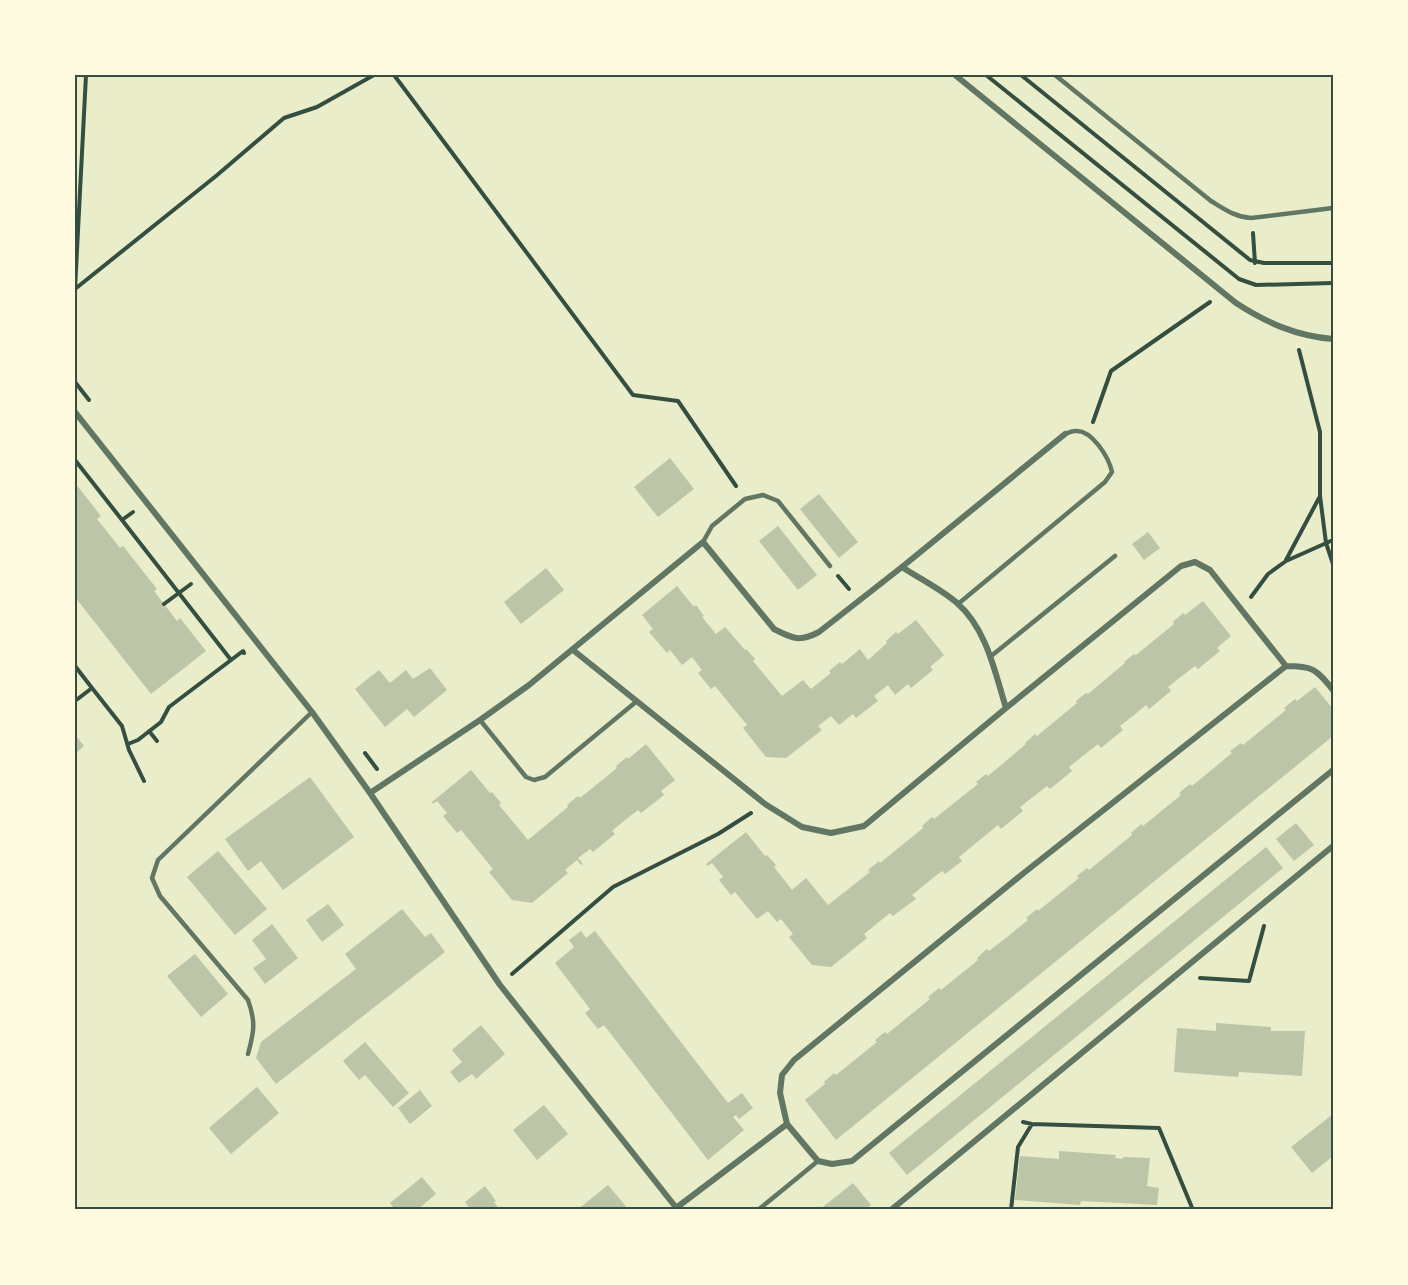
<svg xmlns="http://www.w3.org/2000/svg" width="1408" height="1285" font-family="'Work Sans',sans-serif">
  <rect width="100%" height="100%" fill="#e9edc9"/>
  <path fill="#bcc5a7" d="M670,458l24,31 -36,28 -24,-30z
    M75,483l26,33 -4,3 23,29 3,-2 34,43 -3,2 23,30 3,-3 26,33 -55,43 -76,-97z
    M819,494l39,48 -19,16 -39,-49z
    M778,526l39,49 -19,15 -39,-49z
    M1148,532l12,16 -16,12 -12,-16z
    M546,568l18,22 -43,34 -17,-22z
    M677,586l17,21 2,-2 8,11 -2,1 14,17 9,-7 20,23 1,-1 9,10 -2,2 29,35 21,-16 8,9 20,-16 -2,-2 11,-9 2,2 18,-15 8,11 19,-17 -1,-2 10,-9 2,2 18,-14 28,35 -14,12 3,3 -22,18 -3,-4 -13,11 -7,-10 -14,11 4,5 -22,17 -3,-4 -14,11 -8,-9 -13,10 4,4 -36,28 -20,-1 -23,-29 4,-3 -32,-39 -4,3 -13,-16 4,-3 -10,-13 -10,8 -12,-15 -3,3 -18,-21 4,-3 -11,-14z
    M1203,601l28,35 -14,12 3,3 -22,18 -3,-3 -13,10 -14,11 3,4 -22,18 -3,-4 -12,10 -14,11 3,4 -22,18 -3,-4 -29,23 3,4 -22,18 -3,-3 -27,21 3,4 -22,18 -3,-4 -39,32 3,4 -17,13 -3,-3 -14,11 -16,13 4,4 -23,17 -3,-3 -26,21 3,4 -36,29 -19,-2 -23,-28 4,-3 -12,-15 -4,3 -9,-11 -11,8 -22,-27 -4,3 -12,-15 4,-3 -11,-14 -5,3 -1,-2 40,-32 19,24 2,-1 9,10 -2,2 18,23 14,-12 22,27 42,-33 -2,-2 11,-9 1,2 43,-35 -1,-2 10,-9 2,2 44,-35 -2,-2 10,-8 2,2 38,-32 -1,-1 10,-9 2,2 40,-33 -1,-2 10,-8 2,1 37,-31 -1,-1 10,-8 2,1 38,-31 -1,-2 10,-9 2,2z
    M430,668l17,22 -33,27 -7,-8 -22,18 -30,-38 24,-19 11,13 16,-13 7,9z
    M1315,687l18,22v27l-497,404 -31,-40 20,-16 -1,-2 10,-9 2,2 41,-33 -2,-2 10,-8 2,2 43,-35 -2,-2 11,-9 2,2 37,-30 -1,-2 10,-9 2,2 18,-14 21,-17 -2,-2 11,-9 1,2 41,-33 -2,-2 10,-8 2,2 43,-35 -1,-2 10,-9 2,2 38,-31 -2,-2 11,-9 2,2 40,-33 -2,-2 11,-8 2,2 43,-35 -2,-2 11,-9 2,2z
    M75,735l9,11 -9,8z
    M646,744l29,36 -14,11 3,4 -23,18 -3,-3 -13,10 -13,11 3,3 -22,18 -3,-3 -12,9 5,6 -2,1 -4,-5 -12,10 3,3 -36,30 -20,-3 -23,-28 4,-3 -22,-27 -10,-12 -4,3 -14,-17 4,-3 -10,-12 -4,3 -1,-2 39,-32 19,23 2,-1 9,11 -2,2 29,35 40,-33 -1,-2 11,-9 2,2 37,-30 -1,-2 11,-9 1,2z
    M310,777l44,60 -71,53 -22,-29 -13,10 -23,-32z
    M1296,823l18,22 -20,16 -18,-22z
    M1266,847l17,21 -376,307 -18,-22z
    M218,851l49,58 -32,26 -48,-58z
    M328,904l16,21 -22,17 -16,-22z
    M402,909l23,28 6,-4 14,19 -169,132 -20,-26 5,-16 95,-73 -11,-15z
    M272,924l26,34 -33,26 -12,-16 13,-9 -14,-19z
    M581,931l5,7 9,-7 133,172 14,-10 11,15 -14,11 -3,-4 -3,2 11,13 -36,30 -104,-135 -6,4 -13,-16 5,-4 -35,-46 19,-16 -5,-7z
    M195,954l33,40 -27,23 -34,-41z
    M1216,1023l55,4v4h34l-3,45 -63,-4 -1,5 -64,-5 3,-44 39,3z
    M481,1025l24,29 -29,25 -4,-5 -13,9 -9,-11 12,-10 -10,-12z
    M365,1042l44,51 -16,14 -28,-32 -6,5 -16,-19z
    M257,1087l22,26 -48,41 -22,-26z
    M420,1090l12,16 -22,18 -12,-16z
    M544,1105l24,29 -31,26 -24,-30z
    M1333,1114v42l-21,17 -21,-26z
    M1059,1151l57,4 -1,3 8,1v-2l27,1 -3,28 12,2 -2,17 -76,-4 -1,4 -65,-5 5,-44 39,3z
    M422,1177l14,17 -19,16h-22l-5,-7z
    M853,1183l18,22 -7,5h-45z
    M608,1185l21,25h-52z
    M485,1186l11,15 -2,1 6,8h-29l-6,-8z"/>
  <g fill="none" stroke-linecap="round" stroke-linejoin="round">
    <path stroke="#344e41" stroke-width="4" d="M394,75l239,320 45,6 58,85
      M986,75l253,204 17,6 77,-2
      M1021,75l229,185 14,3h69
      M1253,233l2,30
      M75,289l141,-113 68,-58 33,-11 57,-32
      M75,289l11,-214
      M1299,350l21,82v64l6,47 7,21
      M75,382l14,18
      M1093,422l18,-51 99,-69
      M75,460l47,60
      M133,512l-11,8 109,140
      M1286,560l33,-62
      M838,576l11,13
      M1251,597l17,-23 18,-13 47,-21
      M164,604l27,-20
      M75,666l17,22 -17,13
      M92,688l30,38 7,24 15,31
      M149,731l8,10
      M128,744l10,-4 23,-18 8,-15 74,-56 1,2
      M365,753l12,16
      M512,974l101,-87 105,-53 33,-21
      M1200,978l49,3 15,-55
      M1023,1122l9,2 127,4 34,82
      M1011,1210l7,-63 14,-23"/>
    <path stroke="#617663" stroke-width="4.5" d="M1055,75l156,126c13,8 24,16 40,17l82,-10
      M703,542l9,-16 33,-27 18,-4 15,6 52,65
      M958,604l147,-122 7,-10c-3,-14 -20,-43 -37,-41 -4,0 -7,2 -10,3
      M990,657l125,-101
      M480,720l46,57 8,3 11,-3 92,-76
      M248,1054c6,-22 8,-32 0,-54l-88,-104 -8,-18 6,-18 154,-148
      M758,1210l60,-49"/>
    <path stroke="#617663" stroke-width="6" d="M955,75l281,228c31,20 60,33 97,36
      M75,412l237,300 58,81 130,192 178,225
      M573,650l192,154 37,23 29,6 33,-7 142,-118c-11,-35 -19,-79 -49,-105 -16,-14 -37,-24 -55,-36
      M1333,690c-17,-21 -20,-24 -47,-24l-261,206 -231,188 -12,15 -2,18 7,31 31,37 14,3 20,-3 481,-391
      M1006,708l175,-142 14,-4 15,8 76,96
      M370,793l110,-73 49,-35 174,-143 71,87c19,10 26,13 45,3l83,-65 163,-133
      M676,1208l111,-84
      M891,1210l442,-364"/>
  </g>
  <rect width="1408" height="1285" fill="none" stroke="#fefae0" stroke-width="153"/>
  <rect x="76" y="76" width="1256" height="1132" fill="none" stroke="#344e41" stroke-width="2"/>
</svg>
